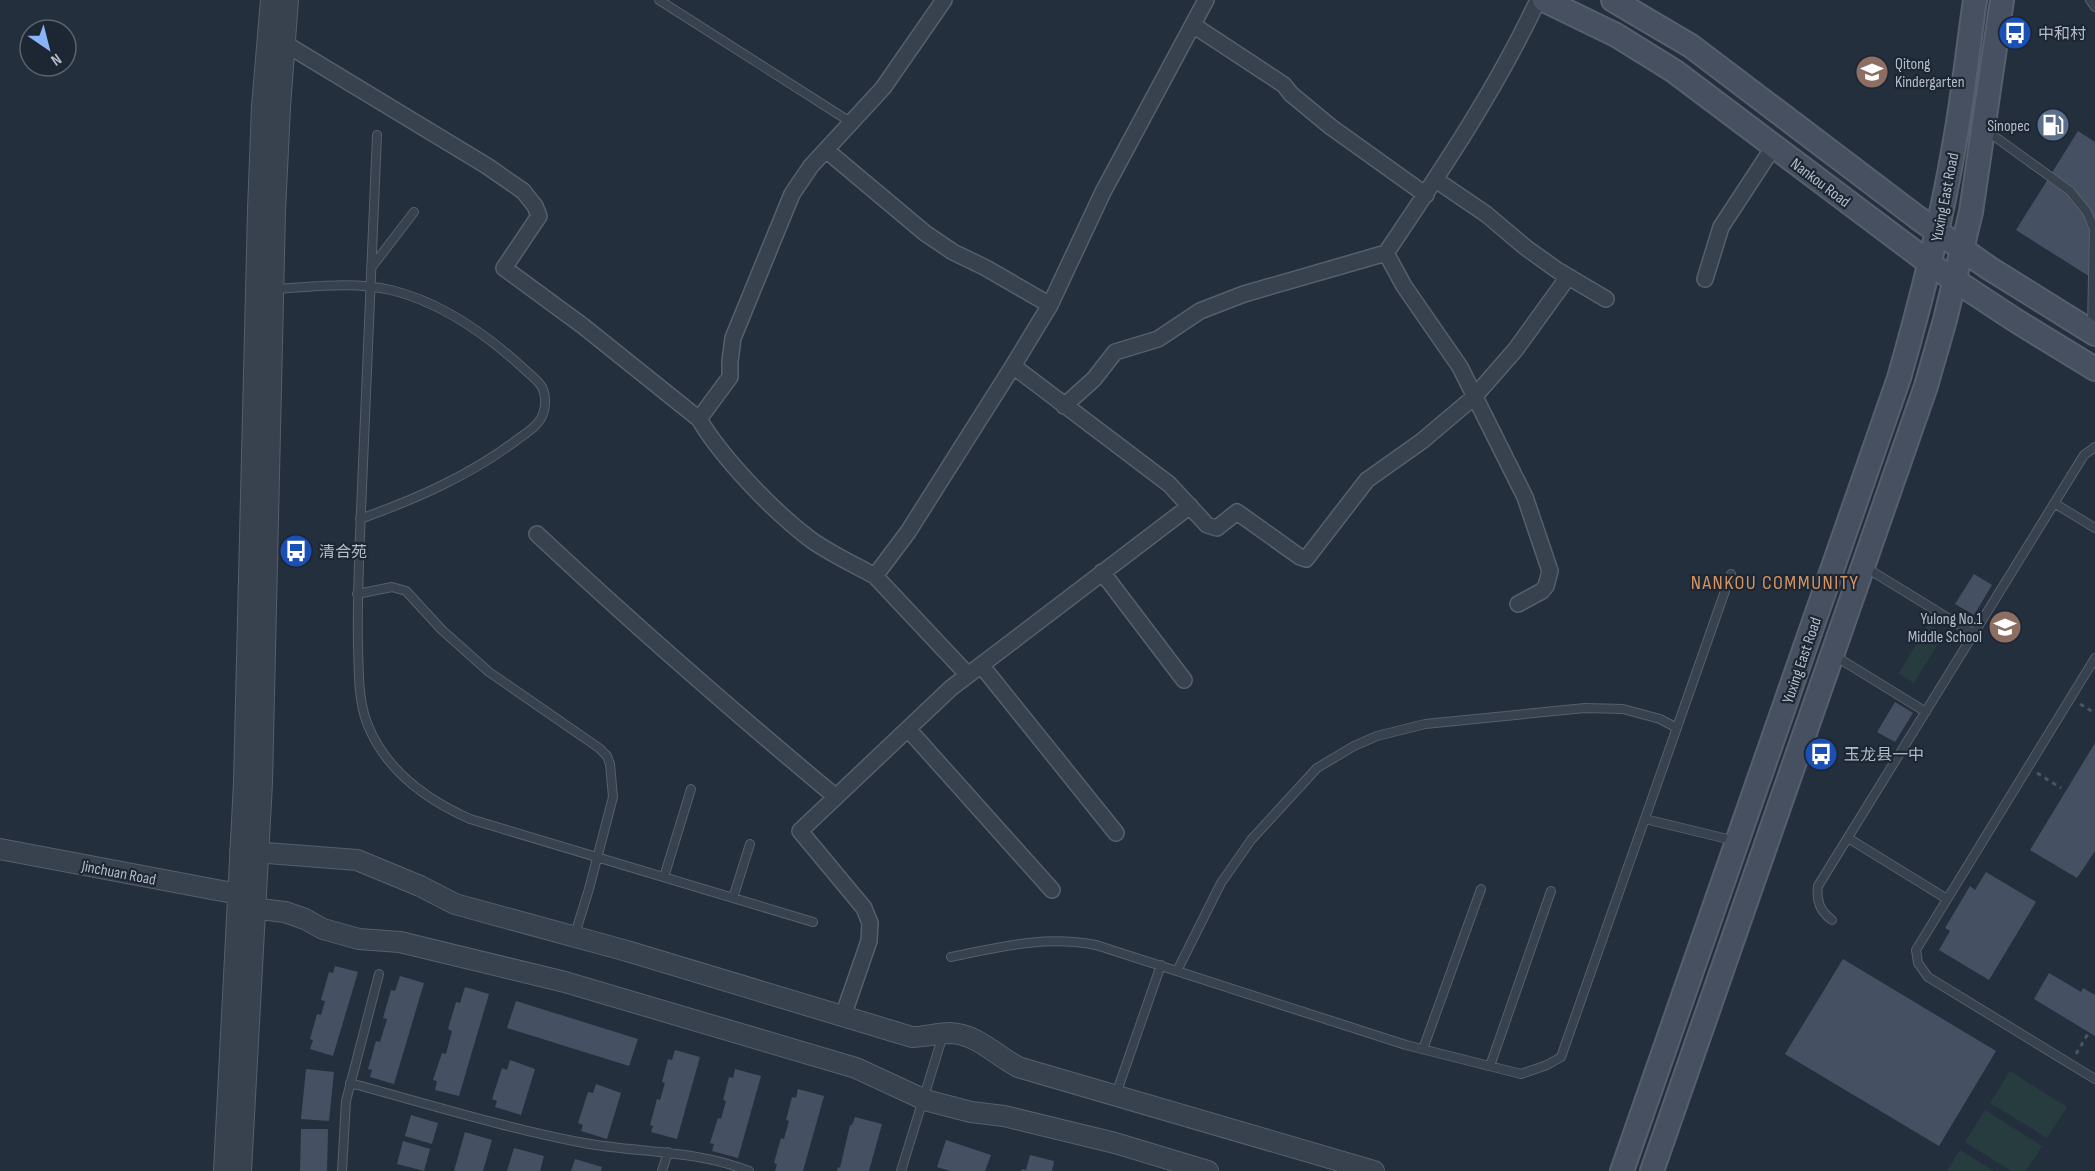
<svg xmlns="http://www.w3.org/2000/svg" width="2095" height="1171" font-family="'Sofia Sans Condensed','Noto Sans SC',sans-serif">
  <rect width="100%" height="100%" fill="#242f3e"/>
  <path fill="#263c3f" d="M1928,624l16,10 -30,49 -15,-10z
    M2010,1071l57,36 -20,31 -57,-35z
    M1985,1110l57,36 -16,25h-15l-46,-29z
    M1960,1150l34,21h-47z"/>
  <path fill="#455162" d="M2078,131l17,11v138l-79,-50z
    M1974,574l18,11 -18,30 -19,-11z
    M1895,702l18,11 -18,29 -18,-10z
    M2095,743v108l-18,27 -47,-28z
    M1986,872l50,30 -47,78 -50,-30 11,-19 -5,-3 25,-42 5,4z
    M1843,959l153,92 -57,95 -154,-92z
    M335,966l23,6 -25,84 -23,-7 3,-9 -3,-1 7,-25 4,1 4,-14 -4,-1 8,-28 4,1z
    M2049,973l32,19 2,-4 12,7v41l-61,-37z
    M400,976l24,7 -30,101 -24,-7 2,-7 -4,-1 8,-28 4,1 7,-23 -4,-1 8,-28 4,1z
    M465,987l24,7 -30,102 -24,-6 2,-9 -4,-1 9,-27 4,1 6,-23 -4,-2 8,-27 4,1z
    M516,1001l122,38 -9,27 -122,-38z
    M675,1050l25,7 -23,82 -26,-7 2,-6 -3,-1 7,-26 3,1 5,-17 -3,-1 6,-23 4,1z
    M510,1060l25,9 -14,46 -26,-8 2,-6 -5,-2 10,-31 5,2z
    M306,1069l28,3 -5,49 -28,-2z
    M735,1069l26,7 -23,82 -26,-7 2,-7 -4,-1 8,-25 3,1 5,-18 -3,-1 6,-23 4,1z
    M596,1084l25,9 -14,46 -26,-8 2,-6 -5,-2 10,-31 5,1z
    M798,1089l26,7 -21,75h-28l2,-7 -3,-1 7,-25 3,1 5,-18 -3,-1 6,-23 4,1z
    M411,1115l27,8 -6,21 -27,-8z
    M855,1117l27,7 -13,47h-32l1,-4 2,1 10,-43h2z
    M301,1129h27l-1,42h-27z
    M465,1132l27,8 -9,31h-29z
    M946,1140l45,15 -6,16h-35l-13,-4z
    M403,1141l27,8 -6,22 -27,-7z
    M514,1148l30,8 -4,15h-33z
    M1030,1155l24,6 -2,10h-31l1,-2 4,1z
    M575,1159l27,8 -1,4h-30z"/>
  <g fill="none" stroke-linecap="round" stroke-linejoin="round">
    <g stroke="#565f6c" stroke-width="10">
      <path id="service" d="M659,0l193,123
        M2090,0l5,7
        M1987,131l83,60 17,21 7,17 -2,98
        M377,135c-5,126 -11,251 -16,376 -2,46 -4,90 -3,136 1,26 0,52 9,76 18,47 58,76 103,96l343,103
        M371,268l43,-56
        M273,289c39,-2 80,-8 118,1 49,12 95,44 132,78 6,6 14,11 19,19 4,8 4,19 1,27 -4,11 -15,18 -25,25 -47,36 -102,60 -158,80
        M2054,503l41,25
        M1865,567l109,67
        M357,594l35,-7 14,4 36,39 47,42 110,76 8,8 3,8 3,33 -24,92 -14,45
        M1835,656l91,56
        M2095,658l-179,292 2,13 10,14 167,102
        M1645,819l91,22
        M1848,838l99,61
        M664,877l27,-88
        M733,898l17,-54
        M1832,920c-12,-9 -16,-19 -14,-34l266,-431 11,-8
        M951,957c49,-10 95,-22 145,-12l310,100 115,29 26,-9 14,-8 170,-483
        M1177,971l44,-88 30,-43 66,-72 37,-22 23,-10 48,-12 160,-16 38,1 37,10 17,9
        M1423,1049l58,-160
        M1490,1066l61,-175
        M350,1083c78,21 155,45 234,60 55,10 112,7 165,28
        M1116,1094l45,-129
        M342,1171l4,-70 33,-127
        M662,1171l6,-19
        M901,1171l42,-136"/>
    </g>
    <g stroke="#565f6c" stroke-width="18">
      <path id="minor" d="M1206,0l-103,192 -53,113 -37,61 156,118 38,41 10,3 20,-16 63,45 6,2 61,-79 55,-39 52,-44 42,-48 52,-72
        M1193,25l91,60 7,9 40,33 95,68
        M284,43l203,123 36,25 12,15 4,10 -35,52 79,58 116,93c23,39 74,92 111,120 19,14 43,25 65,37
        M826,150l99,83 28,19 33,16 64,37
        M1436,180l50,34 39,33 32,23 49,29
        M1386,253c55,-82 110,-163 152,-253
        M1705,279l16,-52 53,-81
        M1064,406l30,-27 21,-27 43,-13 42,-28 44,-17 142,-41 18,33 56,81 65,130 25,74 -4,15 -4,5 -24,13
        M699,419l31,-42v-16l3,-23 59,-144 19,-28 72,-78 61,-88
        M537,534c97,91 197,178 299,263
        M1102,572l82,108
        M981,665l135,168
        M968,675l-93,-99 33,-44 105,-166
        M908,729l144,161
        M843,1016l26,-75 1,-18 -6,-15 -64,-77 151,-143 239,-182"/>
    </g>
    <g stroke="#565f6c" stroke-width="22">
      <path id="tertiary" d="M0,849l238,45
        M240,851l117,9 63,26 35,18 172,47 285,86c13,0 25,-4 38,-4 27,1 45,22 68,34l356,104
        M243,907l42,5 20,7 18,10 36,10 41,3 165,40 291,86 69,32 46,12 33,4 111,27 93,28
        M224,1171l20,-389 14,-572 4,-104 9,-106
        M241,1171l21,-388 13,-572 5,-104 8,-107"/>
    </g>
    <g stroke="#565f6c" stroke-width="26">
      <path id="secondary" d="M1544,0l72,35 58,36 262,197 79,52 80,49
        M1613,0l78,46 227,172 71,50 106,66
        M1622,1171l277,-793c22,-77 42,-154 55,-232 9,-49 14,-98 21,-146
        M1652,1171l274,-785 19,-66 26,-108 31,-212"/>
    </g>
    <path stroke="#44595c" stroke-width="3" stroke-dasharray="4.5 4.5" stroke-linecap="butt" d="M2080,704l15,9
      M2037,773l24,15
      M2076,1054l13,-22"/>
    <use href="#service" stroke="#38414e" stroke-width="8"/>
    <use href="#minor" stroke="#38414e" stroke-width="15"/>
    <use href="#tertiary" stroke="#38414e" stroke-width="20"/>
    <use href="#secondary" stroke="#465061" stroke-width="22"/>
  </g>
  <defs>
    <g id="bus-disc" transform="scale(1.725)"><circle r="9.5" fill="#1a4fb4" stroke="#1d2633"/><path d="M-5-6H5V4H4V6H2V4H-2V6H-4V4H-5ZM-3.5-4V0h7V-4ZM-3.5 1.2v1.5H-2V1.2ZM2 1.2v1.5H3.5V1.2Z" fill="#fff"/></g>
    <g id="school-disc" transform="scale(1.725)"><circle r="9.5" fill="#8d6e63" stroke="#1d2633"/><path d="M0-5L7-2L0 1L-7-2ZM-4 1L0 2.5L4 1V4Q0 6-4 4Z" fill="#fff"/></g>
    <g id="fuel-disc" transform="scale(1.725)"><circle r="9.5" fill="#5c6f8a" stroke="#1d2633"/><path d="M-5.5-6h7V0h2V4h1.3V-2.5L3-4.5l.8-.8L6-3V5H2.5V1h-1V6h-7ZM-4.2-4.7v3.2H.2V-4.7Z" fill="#fff"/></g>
  </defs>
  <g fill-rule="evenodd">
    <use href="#bus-disc" x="2015" y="33"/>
    <use href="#school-disc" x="1872" y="72"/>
    <use href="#fuel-disc" x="2053" y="125"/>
    <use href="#bus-disc" x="296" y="551"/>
    <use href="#school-disc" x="2005" y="627"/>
    <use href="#bus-disc" x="1821" y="754"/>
  </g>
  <g text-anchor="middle" stroke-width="4.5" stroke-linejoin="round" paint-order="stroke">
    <g font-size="16" fill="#b4bcc9" stroke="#1d2633" text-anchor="start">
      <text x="2038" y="39">中和村</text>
      <text x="1895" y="69">Qitong<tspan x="1895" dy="18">Kindergarten</tspan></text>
      <text x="2030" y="131" text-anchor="end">Sinopec</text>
      <text x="319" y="557">清合苑</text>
      <text x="1982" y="624" text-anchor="end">Yulong No.1<tspan x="1982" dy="18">Middle School</tspan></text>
      <text x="1844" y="760">玉龙县一中</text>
    </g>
    <g font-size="16" fill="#b4bcc9" stroke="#1d2633">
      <text transform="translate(1821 182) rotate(37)" y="6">Nankou Road</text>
      <text transform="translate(1944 197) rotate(-79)" y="6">Yuxing East Road</text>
      <text transform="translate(1801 660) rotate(-71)" y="6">Yuxing East Road</text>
      <text transform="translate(119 872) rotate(11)" y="6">Jinchuan Road</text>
    </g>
    <g font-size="20" letter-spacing="1.5" fill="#d59563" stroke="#1d2633">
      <text x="1775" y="589">NANKOU COMMUNITY</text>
    </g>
  </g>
  <g transform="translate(48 48) rotate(145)"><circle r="28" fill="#1d2633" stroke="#59626f" stroke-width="1.5"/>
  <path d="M0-4.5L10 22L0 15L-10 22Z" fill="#8ab4f8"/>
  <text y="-9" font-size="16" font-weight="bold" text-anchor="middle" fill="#b4bcc9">N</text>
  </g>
</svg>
